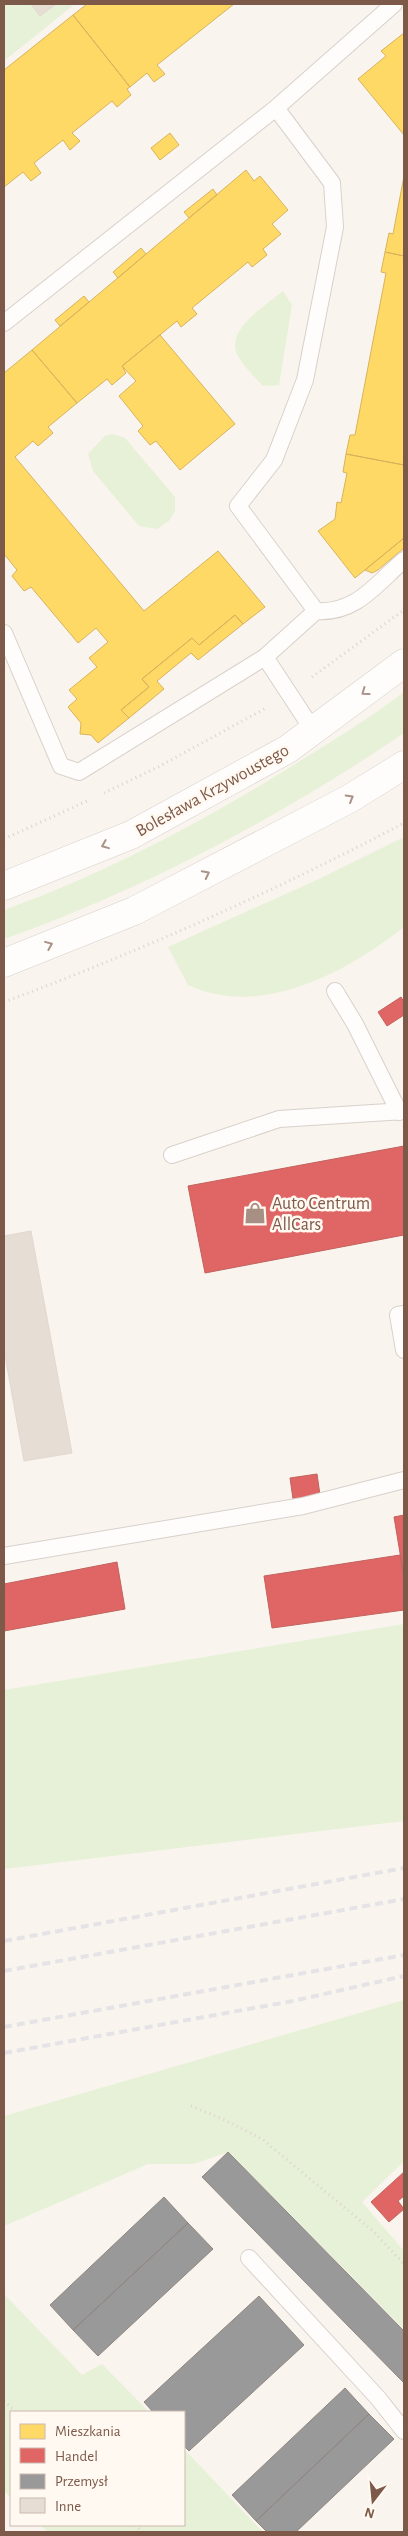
<svg xmlns="http://www.w3.org/2000/svg" width="408" height="2536" font-family="'Alegreya Sans',sans-serif">
  <rect width="100%" height="100%" fill="#f9f4ee"/>
  <path fill="#e7f1d7" d="M4,4h71l-71,57z
    M283,291l9,14 -13,80 -16,1c-8,-9 -19,-19 -25,-30 -14,-27 28,-50 45,-65z
    M112,434l13,4 50,59v14l-6,10 -12,8 -18,-3 -46,-55 -5,-17 17,-18z
    M404,692v41c-124,84 -259,156 -400,206v-29c103,-37 204,-91 296,-149 36,-22 71,-44 104,-69z
    M404,837v90c-57,45 -143,92 -216,58l-20,-38 151,-68z
    M404,1624v197l-400,48v-179z
    M404,2000v161l-42,41 42,49v78l-176,-177 -34,12h-46l-144,62v-110z
    M4,2294l78,81 20,-11 47,48h-138v86l-7,-7z
    M184,2449l79,83h-215l-8,-7h144z"/>
  <path fill="#ffd966" stroke="#d8b35d" d="M87,4h147l-77,61 8,9 -11,8 -7,-9 -17,14 -57,-72z
    M73,15l57,72 -3,2 4,6 -14,12 -5,-6 -40,32 8,8 -10,9 -7,-10 -29,23 7,10 -10,8 -8,-9 -19,15v-117z
    M404,33v102l-46,-56 28,-23 -5,-5z
    M170,133l9,12 -19,15 -9,-12z
    M246,170l8,11 6,-5 28,34 -16,14 9,10 -18,15 4,6 -15,12 -4,-5 -56,46 5,6 -16,13 -4,-6 -55,45 4,7 -14,12 -5,-6 -30,24 -45,-53z
    M404,176v80l-19,-4 4,-19 4,1z
    M213,189l4,6 -28,23 -5,-6z
    M141,248l5,6 -28,24 -5,-6z
    M385,252l19,4v209l-58,-11 4,-19h5l31,-162 -5,-1z
    M84,296l5,6 -29,24 -5,-6z
    M160,335l75,89 -55,46 -24,-29 -6,4 -12,-14 5,-5 -24,-30 17,-15 -14,-15z
    M32,350l45,53 -29,24 5,6 -15,13 -5,-5 -18,16 129,154 74,-60 47,56 -22,17 -8,-9 -36,30 -7,-7 -50,41 7,8 -28,23 8,8 -31,25 -7,-8 -11,-1 1,-11 -13,-16 9,-8 -8,-9 28,-23 -8,-9 19,-16 -12,-14 -18,15 -47,-56 -7,4 -12,-15 5,-6 -13,-16v-181z
    M346,454l58,11v73l-49,40 -37,-47 17,-12 2,-17 4,1 6,-30 -4,-1z
    M404,538v10l-26,22 -6,3 -7,-3z
    M235,615l8,9 -45,36 -7,-7 -34,28 7,8 -35,29 -8,-8 28,-23 -7,-8 50,-41 7,7z"/>
  <path fill="#e06666" stroke="#c2625d" d="M401,997l3,5v13l-17,11 -9,-14z
    M404,1146v89l-199,38 -17,-87z
    M317,1474l3,21 -27,4 -3,-21z
    M404,1515v62l-10,-60z
    M400,1555l4,28v27l-132,18 -8,-52z
    M117,1562l8,47 -121,22v-47z
    M404,2172v24l-6,5 6,8 -15,13 -18,-20z"/>
  <path fill="#999" stroke="#918681" d="M228,2152l176,179v52l-202,-206z
    M164,2197l24,26 -115,107 -23,-25z
    M188,2223l25,26 -115,107 -25,-26z
    M259,2296l45,49 -115,106 -5,-5v-34h-31l-9,-10z
    M345,2388l24,26 -113,107 -24,-26z
    M369,2414l25,25 -98,93h-29l-11,-11z"/>
  <path fill="#e6ddd5" stroke="#e4d7cf" d="M31,4h25l-16,12z
    M31,1231l41,222 -48,8 -20,-111v-114z"/>
  <g fill="none" stroke-linecap="round" stroke-linejoin="round">
    <g stroke="#d9d0ca" stroke-width="18">
      <path id="service" d="M394,4l-118,104 56,75 3,44 -30,153 -31,80 -36,46 78,105c40,3 60,-27 88,-51
        M4,323l272,-215
        M4,633l57,133 18,6 186,-115 51,-46
        M265,657l48,73
        M335,991l20,33 44,88
        M172,1155l107,-36 125,-8
        M404,1314l-6,1 6,35
        M4,1556l299,-50 101,-26
        M249,2258l129,140 26,33"/>
    </g>
    <g stroke="#d9d0ca" stroke-width="29">
      <path id="secondary" d="M4,886l127,-51 157,-86 116,-86
        M4,963l130,-52 215,-112 55,-34"/>
    </g>
    <path stroke="#dcd3ce" stroke-width="3" stroke-dasharray="1 4" stroke-linecap="butt" d="M312,677l92,-67
      M104,793l56,-27 106,-58
      M4,839l83,-38
      M4,1002c137,-51 271,-111 400,-179
      M191,2106l34,14 37,19 112,93 30,32
      M4,2401l12,11
      M135,2525l8,7"/>
    <use href="#service" stroke="#fefdfc" stroke-width="16"/>
    <use href="#secondary" stroke="#fefdfc" stroke-width="28"/>
    <path stroke="#e5e3e6" stroke-width="4" stroke-dasharray="8 5" stroke-linecap="butt" d="M4,1941l400,-73
      M4,1971l400,-72
      M4,2027l400,-72
      M4,2053l289,-52 111,-25"/>
  </g>
  <defs><path id="oneway-chevron" d="M-2-3.5L2.5 0L-2 3.5" fill="none" stroke-width="1.6" stroke-linecap="round" stroke-linejoin="round" transform="scale(1.25)"/></defs>
  <g stroke="#aa9288">
    <use href="#oneway-chevron" transform="translate(365 692) rotate(144)"/>
    <use href="#oneway-chevron" transform="translate(350 798) rotate(-30)"/>
    <use href="#oneway-chevron" transform="translate(105 845) rotate(158)"/>
    <use href="#oneway-chevron" transform="translate(206 874) rotate(-27)"/>
    <use href="#oneway-chevron" transform="translate(49 945) rotate(-22)"/>
  </g>
  <defs>
    <g id="shop-bare" transform="scale(1.725)"><path d="M-5-2.5h2.3a2.7 3.5 0 0 1 5.4 0H5L5.5 6h-11ZM-1.5-2.5h3a1.5 2.3 0 0 0-3 0Z" fill="#a88f83" stroke="#fff9f2" stroke-width="2.5" paint-order="stroke"/></g>
  </defs>
  <g fill-rule="evenodd">
    <use href="#shop-bare" x="255" y="1213"/>
  </g>
  <g text-anchor="middle" stroke-width="5" stroke-linejoin="round" paint-order="stroke">
    <g font-size="18" fill="#7d5949" stroke="#fff9f2">
      <text transform="translate(212 790) rotate(-29)" y="6">Bolesława Krzywoustego</text>
    </g>
    <g font-size="18" fill="#7d5949" stroke="#fff9f2" text-anchor="start">
      <text x="272" y="1209">Auto Centrum<tspan x="272" dy="21">AllCars</tspan></text>
    </g>
  </g>
  <rect width="408" height="2536" fill="none" stroke="#7d5949" stroke-width="10"/>
  <rect x="10" y="2411" width="175" height="115" fill="#fff9f2" stroke="#cbb9ae"/>
  <rect x="20" y="2424" width="25" height="15" fill="#ffd966" stroke="#cbb9ae"/>
  <text x="55" y="2436" font-size="15" fill="#7d5949">Mieszkania</text>
  <rect x="20" y="2448" width="25" height="15" fill="#e06666" stroke="#cbb9ae"/>
  <text x="55" y="2461" font-size="15" fill="#7d5949">Handel</text>
  <rect x="20" y="2474" width="25" height="15" fill="#999999" stroke="#cbb9ae"/>
  <text x="55" y="2486" font-size="15" fill="#7d5949">Przemysł</text>
  <rect x="20" y="2498" width="25" height="15" fill="#e6ddd5" stroke="#cbb9ae"/>
  <text x="55" y="2511" font-size="15" fill="#7d5949">Inne</text>
  <g transform="translate(373 2501) rotate(196)" stroke="#fff9f2" stroke-width="4" paint-order="stroke">
  <path d="M0-4L9 19L0 12L-9 19Z" fill="#7d5949"/>
  <text y="-8" font-size="14" font-weight="bold" text-anchor="middle" fill="#7d5949">N</text>
  </g>
</svg>
